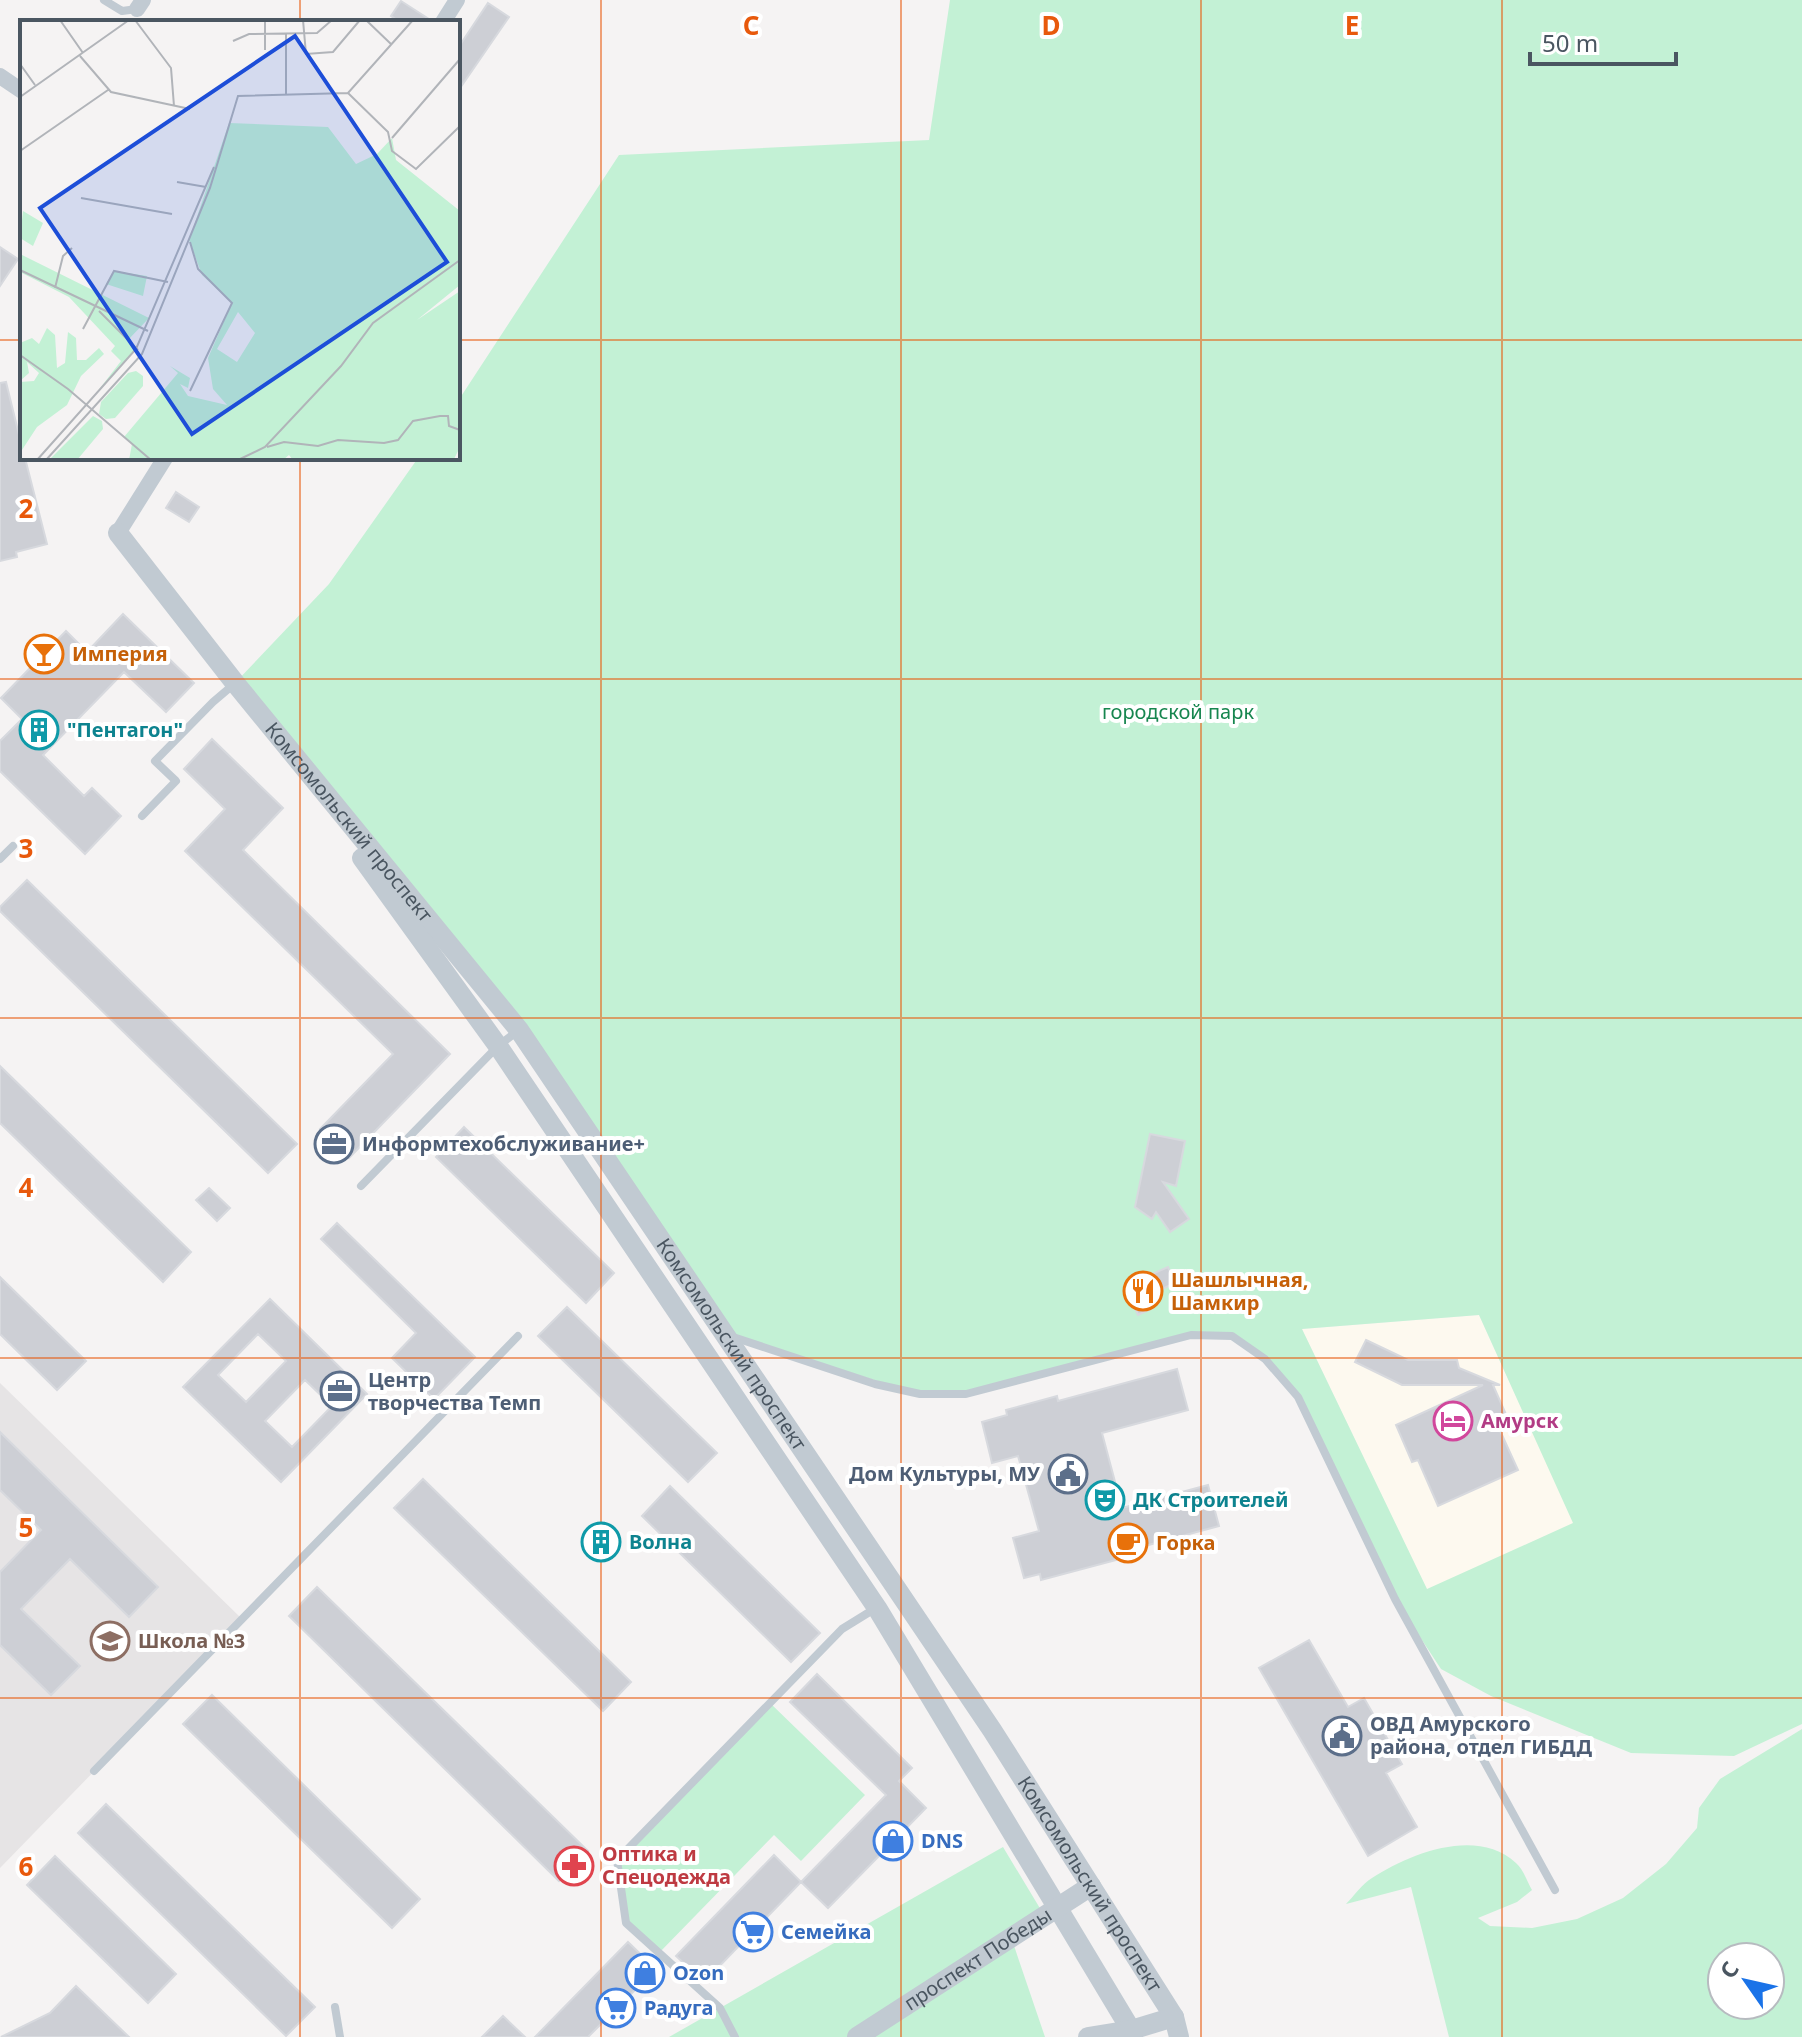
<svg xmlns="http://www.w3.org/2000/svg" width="1802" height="2037" font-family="'Noto Sans',sans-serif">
  <rect width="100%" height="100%" fill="#f5f3f3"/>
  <path fill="#fdf9ef" d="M1479,1315l95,208 -147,67 -125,-261z"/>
  <path fill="#e6e4e5" d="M0,1383l242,236 -242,249z"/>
  <path fill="#c3f1d5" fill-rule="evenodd" d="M950,0h852v1724l-68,32 -103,-3 -140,-57 -50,-27 -46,-70 -97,-202 -33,-38 -33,-23 -41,-1 -225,59h-46l-195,-60 -206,-304 -284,-347 94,-99 89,-126h40v-57l161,-246 310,-15zM1479,1315l94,208 -146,66 -125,-260z
    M770,1703l95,92 -64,66 -27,-26 -116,119 -32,-31 -9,-63z
    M1802,1729v308h-353l-38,-150 -65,17c8,-8 16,-20 26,-26 39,-25 105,-51 144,-15 7,6 11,18 16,27l-15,12 -39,16 12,8 42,2 45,-9 46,-21 43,-34 31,-36 2,-20 21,-29zM1722,1957h48v48h-48z
    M1003,1847l41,68 -33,22 34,100h-376z"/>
  <path fill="#cdcfd5" stroke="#d7d9de" stroke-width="2" fill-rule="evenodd" d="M401,1l31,20v1h-32l-9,-6z
    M488,3l21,14 -51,74v-43z
    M0,247l18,12 -18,27z
    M6,382l16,65v11h3l22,86 -31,8 1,5 -17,4v-178z
    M176,492l23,15 -10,15 -23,-14z
    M123,614l71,69 -28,29 -42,-40 -81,83 41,41 8,-8 29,28 -36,38 -85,-83v-30l22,-22 -21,-21 65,-67 21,21z
    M212,739l71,69 -40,42 207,204 -101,104 -29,-29 73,-75 -208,-203 40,-42 -41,-40z
    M27,880l270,264 -29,29 -268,-262v-4z
    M0,1066l191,186 -28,30 -163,-159z
    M464,1127l150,146 -28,30 -150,-146z
    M1150,1134l35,7 -9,45 -13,-4 26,37 -19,13 -14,-20 -4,7 -17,-12z
    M209,1188l21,20 -13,13 -21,-21z
    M337,1223l138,134 -41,42 -42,-41 24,-25 -95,-94z
    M1168,1267l7,16 -28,13 6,12 -15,7 -13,-29z
    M0,1277l86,84 -29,29 -57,-56z
    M270,1299l97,95 -86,88 -98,-95zM258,1334l28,27 -40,41 -28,-27zM305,1380l27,26 -40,41 -27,-26z
    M567,1307l150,146 -29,29 -150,-146z
    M1366,1340l42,20h49l2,8 41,17h-7l15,34 -11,5 21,46 -80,36 -20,-46 -6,2 -16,-37 87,-40h-81l-47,-23z
    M1177,1369l11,41 -86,23 20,75 86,-23 11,41 -104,28 1,6 -75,20 -1,-6 -16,4 -11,-40 26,-7 -21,-75 -26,7 -10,-41 25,-7 -1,-5 51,-14 1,5z
    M0,1432l158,155 -29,30 -59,-58 -49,50 59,57 -29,29 -51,-50v-73l41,-42 -41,-40z
    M423,1479l208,203 -28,29 -209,-203z
    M670,1486l150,147 -29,29 -149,-146z
    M600,1529l15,15 -12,12 -15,-15z
    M317,1587l271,264 -29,30 -270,-265z
    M1309,1640l39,67 16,-9 38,66 -16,9 31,54 -49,29 -109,-188z
    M817,1674l95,94 -13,13 27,27 -98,100 -27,-26 85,-87 -96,-93z
    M212,1695l208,204 -28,29 -209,-204z
    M106,1804l209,203 -29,29 -208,-203z
    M774,1855l27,27 -97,100 -28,-26z
    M55,1856l121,118 -28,29 -121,-118z
    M628,1942l27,26 -19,21 -48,48h-53z
    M76,1986l53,51h-128l49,-24z
    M503,2016l22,21h-43z"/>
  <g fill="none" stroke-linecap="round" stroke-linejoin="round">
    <path stroke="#c1cad2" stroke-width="8" d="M104,0l18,11 15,-2
      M142,816l34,-35 -21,-20 58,-59 20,-17
      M0,859l13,-13
      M361,1186l137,-140 21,-16
      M733,1337l142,47 45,10h46l225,-59 41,1 33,23 33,38 97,202 160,291
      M94,1771l424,-435
      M335,2007l5,30
      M735,2037l-15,-29 -94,-85 -9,-63 225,-231 34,-21"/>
    <path stroke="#c1cad2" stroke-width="16" d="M137,9l6,-9
      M443,22l14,-22
      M0,76l22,15
      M118,533l47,-75"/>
    <g stroke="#c1cad2" stroke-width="20">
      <path id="s1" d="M118,533l117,150 284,347 473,700 182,287 5,20"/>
      <path d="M362,858l136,188 379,562 254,422 2,7"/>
      <path id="s2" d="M857,2037l234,-151"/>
      <path d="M1088,2037l43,-7 43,-13"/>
    </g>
  </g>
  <path fill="none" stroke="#e8590c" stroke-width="2" stroke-opacity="0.55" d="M300,0v22M601,0v2037M901,0v2037M1201,0v2037M1502,0v2037M0,340h22M458,340h1344M300,458v1579M0,679h1802M0,1018h1802M0,1358h1802M0,1698h1802"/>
  <defs>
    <g id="bar-ring" transform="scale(2)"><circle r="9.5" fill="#fff" stroke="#e8710a" stroke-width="1.5"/><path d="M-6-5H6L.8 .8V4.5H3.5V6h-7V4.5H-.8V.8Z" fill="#e8710a"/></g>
    <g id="building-ring" transform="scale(2)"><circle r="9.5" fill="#fff" stroke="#0f9aa8" stroke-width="1.5"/><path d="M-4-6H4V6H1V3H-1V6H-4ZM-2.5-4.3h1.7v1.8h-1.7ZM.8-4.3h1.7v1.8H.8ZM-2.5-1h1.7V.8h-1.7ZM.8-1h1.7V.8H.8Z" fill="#0f9aa8"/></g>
    <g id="office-ring" transform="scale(2)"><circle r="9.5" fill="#fff" stroke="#5c6f8a" stroke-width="1.5"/><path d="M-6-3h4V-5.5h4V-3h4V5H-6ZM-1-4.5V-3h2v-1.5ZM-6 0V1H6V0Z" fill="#5c6f8a"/></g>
    <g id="restaurant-ring" transform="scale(2)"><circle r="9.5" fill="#fff" stroke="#e8710a" stroke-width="1.5"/><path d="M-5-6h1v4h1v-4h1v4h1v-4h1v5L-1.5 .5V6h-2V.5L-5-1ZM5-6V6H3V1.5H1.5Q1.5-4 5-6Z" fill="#e8710a"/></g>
    <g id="hotel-ring" transform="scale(2)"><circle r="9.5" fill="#fff" stroke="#d1479c" stroke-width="1.5"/><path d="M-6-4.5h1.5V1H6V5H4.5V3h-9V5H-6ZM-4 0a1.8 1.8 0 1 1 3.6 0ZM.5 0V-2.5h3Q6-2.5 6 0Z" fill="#d1479c"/></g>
    <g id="civic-ring" transform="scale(2)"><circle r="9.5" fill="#fff" stroke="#5c6f8a" stroke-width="1.5"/><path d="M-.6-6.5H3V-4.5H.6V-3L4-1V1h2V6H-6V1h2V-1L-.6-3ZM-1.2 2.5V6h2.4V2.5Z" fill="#5c6f8a"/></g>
    <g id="theatre-ring" transform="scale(2)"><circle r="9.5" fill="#fff" stroke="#0f9aa8" stroke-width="1.5"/><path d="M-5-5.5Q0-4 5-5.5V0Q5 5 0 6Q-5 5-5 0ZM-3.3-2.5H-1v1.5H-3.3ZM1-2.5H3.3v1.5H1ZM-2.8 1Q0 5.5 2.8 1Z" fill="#0f9aa8"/></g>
    <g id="cafe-ring" transform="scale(2)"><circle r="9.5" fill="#fff" stroke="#e8710a" stroke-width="1.5"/><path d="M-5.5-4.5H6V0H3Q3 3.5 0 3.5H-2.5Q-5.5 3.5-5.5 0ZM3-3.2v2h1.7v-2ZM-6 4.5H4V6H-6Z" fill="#e8710a"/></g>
    <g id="school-ring" transform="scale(2)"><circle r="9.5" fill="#fff" stroke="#8d6e63" stroke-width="1.5"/><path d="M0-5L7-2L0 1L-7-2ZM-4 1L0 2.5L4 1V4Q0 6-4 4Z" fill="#8d6e63"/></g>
    <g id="shop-ring" transform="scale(2)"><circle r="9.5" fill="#fff" stroke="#3f7fe0" stroke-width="1.5"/><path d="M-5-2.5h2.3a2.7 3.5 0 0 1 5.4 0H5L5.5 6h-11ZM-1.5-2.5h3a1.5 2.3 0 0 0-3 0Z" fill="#3f7fe0"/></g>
    <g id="pharmacy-ring" transform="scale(2)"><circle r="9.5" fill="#fff" stroke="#e0444e" stroke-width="1.5"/><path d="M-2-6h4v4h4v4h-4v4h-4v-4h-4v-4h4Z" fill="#e0444e"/></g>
    <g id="supermarket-ring" transform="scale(2)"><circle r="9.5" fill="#fff" stroke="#3f7fe0" stroke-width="1.5"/><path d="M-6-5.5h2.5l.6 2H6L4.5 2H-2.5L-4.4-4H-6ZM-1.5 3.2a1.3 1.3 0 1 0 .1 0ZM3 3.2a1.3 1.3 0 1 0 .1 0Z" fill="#3f7fe0"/></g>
  </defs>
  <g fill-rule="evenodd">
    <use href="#bar-ring" x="44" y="654"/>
    <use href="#building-ring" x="39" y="730"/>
    <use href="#office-ring" x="334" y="1144"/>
    <use href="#restaurant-ring" x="1143" y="1291"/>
    <use href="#office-ring" x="340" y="1391"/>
    <use href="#hotel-ring" x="1453" y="1421"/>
    <use href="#civic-ring" x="1068" y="1474"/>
    <use href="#theatre-ring" x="1105" y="1500"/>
    <use href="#building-ring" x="601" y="1542"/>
    <use href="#cafe-ring" x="1128" y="1543"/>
    <use href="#school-ring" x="110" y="1641"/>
    <use href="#civic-ring" x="1342" y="1736"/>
    <use href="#shop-ring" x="893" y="1841"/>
    <use href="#pharmacy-ring" x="574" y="1866"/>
    <use href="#supermarket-ring" x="753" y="1932"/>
    <use href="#shop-ring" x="645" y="1973"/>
    <use href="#supermarket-ring" x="616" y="2008"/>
  </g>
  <g text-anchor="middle" stroke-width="8" stroke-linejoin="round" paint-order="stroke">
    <g font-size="20" font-weight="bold" fill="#c56008" stroke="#fff" text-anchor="start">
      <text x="72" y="661">Империя</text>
      <text x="1171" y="1287">Шашлычная,<tspan x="1171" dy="23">Шамкир</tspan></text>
      <text x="1156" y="1550">Горка</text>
    </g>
    <g font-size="20" fill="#17864f" stroke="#fff">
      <text x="1178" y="719">городской парк</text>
    </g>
    <g font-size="20" font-weight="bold" fill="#0d838f" stroke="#fff" text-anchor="start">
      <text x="67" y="737">"Пентагон"</text>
      <text x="1133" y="1507">ДК Строителей</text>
      <text x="629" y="1549">Волна</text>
    </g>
    <g font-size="20" fill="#4a5661" stroke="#fff">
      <text dy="7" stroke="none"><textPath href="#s1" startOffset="370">Комсомольский проспект</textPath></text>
      <text dy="7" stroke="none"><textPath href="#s1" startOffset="1018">Комсомольский проспект</textPath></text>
      <text dy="7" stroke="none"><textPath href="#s1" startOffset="1666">Комсомольский проспект</textPath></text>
      <text dy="7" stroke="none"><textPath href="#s2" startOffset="144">проспект Победы</textPath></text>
    </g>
    <g font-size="20" font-weight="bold" fill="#4e5e75" stroke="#fff" text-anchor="start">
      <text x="362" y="1151">Информтехобслуживание+</text>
      <text x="368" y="1387">Центр<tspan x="368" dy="23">творчества Темп</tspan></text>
      <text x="1040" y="1481" text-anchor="end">Дом Культуры, МУ</text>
      <text x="1370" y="1731">ОВД Амурского<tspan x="1370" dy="23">района, отдел ГИБДД</tspan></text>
    </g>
    <g font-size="20" font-weight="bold" fill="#b23c85" stroke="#fff" text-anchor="start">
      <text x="1481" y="1428">Амурск</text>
    </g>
    <g font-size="20" font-weight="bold" fill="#785e54" stroke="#fff" text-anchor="start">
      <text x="138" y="1648">Школа №3</text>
    </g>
    <g font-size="20" font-weight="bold" fill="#366cbe" stroke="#fff" text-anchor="start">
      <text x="921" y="1848">DNS</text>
      <text x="781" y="1939">Семейка</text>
      <text x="673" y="1980">Ozon</text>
      <text x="644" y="2015">Радуга</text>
    </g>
    <g font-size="20" font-weight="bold" fill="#be3a42" stroke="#fff" text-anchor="start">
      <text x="602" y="1861">Оптика и<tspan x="602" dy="23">Спецодежда</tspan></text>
    </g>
  </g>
  <g transform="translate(20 20)">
    <rect width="440" height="440" fill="#f5f3f3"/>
    <path d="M209,103l99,4 28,37 21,-10 15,-16 4,22 64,51v74l-43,35 43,-29v156l-6,12 -161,1 -4,-5 -6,5h-154l3,-16 -8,-7 54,-64 -8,-7 20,12 -2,10 -8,-4 8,12 39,9 -14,-16 -5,-31 24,-55 -30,-28 -13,-35zM218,292l17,21 -18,29 -20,-13zM3,191l20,12 -10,23 -13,-8zM0,234l129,64 -21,22 8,9 -42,47 27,-35 -10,-10 4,-5 -46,-49 -49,-25zM94,251l33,5 -4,20 -37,-12zM27,308l8,7 2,33 8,-5 3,-31 8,6 1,22h9l13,-12 5,6 -23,22 -14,29 -30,22 -17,26v-71l14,-1 5,-8 -12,-11 2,11 -9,8v-38l12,-5 7,6zM116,351l7,5v10l-28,32 -9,1 -7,-5 2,-12 27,-29zM73,396l9,5 1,8 -26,31h-28z" fill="#c3f1d5" fill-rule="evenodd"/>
    <path fill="none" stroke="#b1b4b9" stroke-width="2" d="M40,0l23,33M115,0l36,48 3,38M283,0l3,34 27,-2 27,-32M346,0l26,25M266,14v60M213,21l16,-7 68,-1 15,-13M245,30v-30M60,36l31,36 79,17M0,44l15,21M328,73l40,39 4,19 24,18 44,-43M0,77l109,-77M372,118l68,-79M0,131l88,-61M157,162l29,5M61,178l91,16M0,250l128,61M35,268l8,-32 9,-8M79,291l39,39M63,309l31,-58 54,11M0,335l48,34 83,71M170,371l42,-88 -34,-34 -8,-27M247,427l17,-5 34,4 20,-6 46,3 14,-3 15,-19 27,-5h8l1,10 11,4M17,440l99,-111 78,-182M26,440l96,-106 68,-166 28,-92 110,-3 65,-73M218,440l27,-13 76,-81 32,-43 87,-63"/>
    <path fill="#1d4ed8" fill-opacity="0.15" stroke="#1d4ed8" stroke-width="4" d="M275,16l152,226 -255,172 -152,-226z"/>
    <rect width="440" height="440" fill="none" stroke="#4a5661" stroke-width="4"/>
  </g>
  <g font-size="26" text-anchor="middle" font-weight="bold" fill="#e8590c" stroke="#fff" stroke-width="8" stroke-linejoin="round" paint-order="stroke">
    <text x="751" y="35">C</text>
    <text x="1051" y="35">D</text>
    <text x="1352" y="35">E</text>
    <text x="26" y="518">2</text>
    <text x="26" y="858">3</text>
    <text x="26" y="1197">4</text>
    <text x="26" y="1537">5</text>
    <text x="26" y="1876">6</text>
  </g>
  <g transform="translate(1746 1981) rotate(304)"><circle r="38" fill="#ffffff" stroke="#b7bbc0" stroke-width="2"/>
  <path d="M0-6L14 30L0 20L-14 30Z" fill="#1a73e8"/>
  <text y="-12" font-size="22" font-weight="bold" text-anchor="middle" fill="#4a5661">С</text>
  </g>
  <path d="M1530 52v12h146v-12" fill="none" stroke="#4a5661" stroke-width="4"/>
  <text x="1542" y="52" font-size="24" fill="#4a5661" stroke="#ffffff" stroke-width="6" paint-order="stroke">50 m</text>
</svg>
